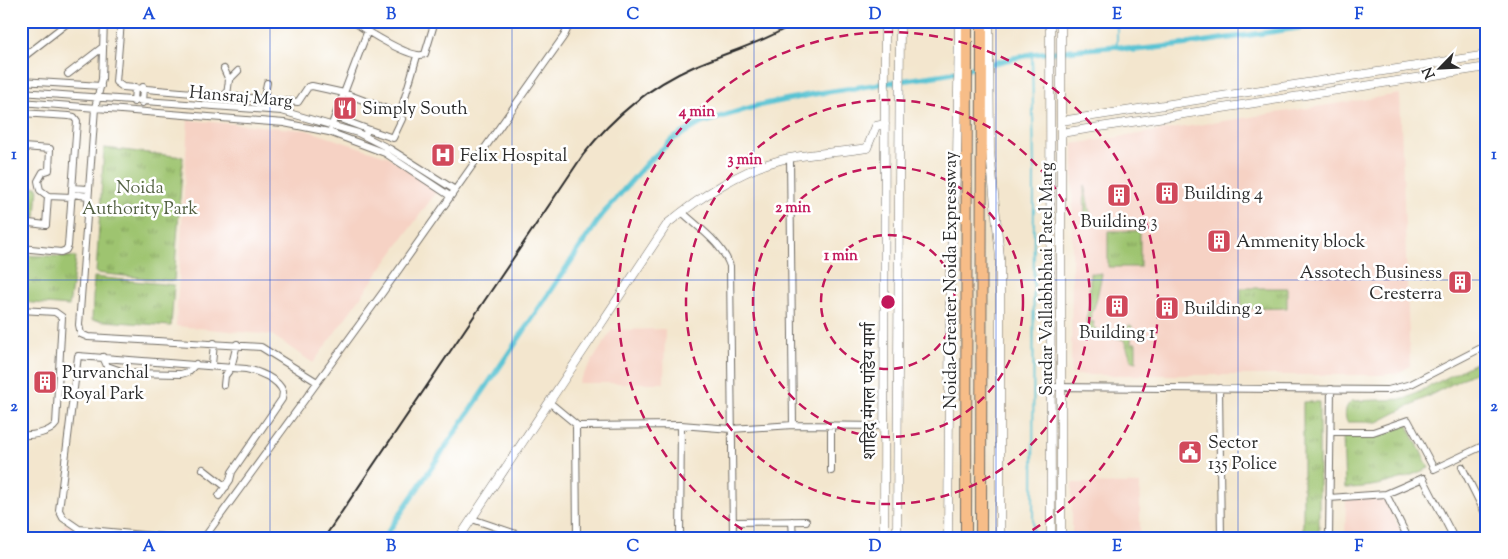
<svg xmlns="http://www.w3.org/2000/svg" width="1508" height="559" font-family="'Sorts Mill Goudy','Noto Serif Devanagari',serif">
  <defs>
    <pattern id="park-tufts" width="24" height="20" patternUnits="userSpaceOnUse" patternTransform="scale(1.25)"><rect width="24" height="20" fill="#9ec46f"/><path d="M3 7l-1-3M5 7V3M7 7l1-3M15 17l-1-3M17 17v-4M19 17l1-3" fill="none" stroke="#819f5b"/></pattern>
  </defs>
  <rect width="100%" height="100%" fill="#fff"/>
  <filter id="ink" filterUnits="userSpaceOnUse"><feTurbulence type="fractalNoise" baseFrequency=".02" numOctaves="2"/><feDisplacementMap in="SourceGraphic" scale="10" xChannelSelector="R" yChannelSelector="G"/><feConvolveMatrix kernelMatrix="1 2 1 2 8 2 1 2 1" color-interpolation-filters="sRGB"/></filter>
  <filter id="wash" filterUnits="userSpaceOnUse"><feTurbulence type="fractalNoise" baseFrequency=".0096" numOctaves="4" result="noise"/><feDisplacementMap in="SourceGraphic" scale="20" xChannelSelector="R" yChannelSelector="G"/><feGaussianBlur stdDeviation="1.12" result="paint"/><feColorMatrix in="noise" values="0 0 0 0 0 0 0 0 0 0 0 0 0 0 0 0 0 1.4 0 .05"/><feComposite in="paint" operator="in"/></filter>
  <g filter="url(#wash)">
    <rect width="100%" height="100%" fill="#f3e6ce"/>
    <path fill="#f6d2c4" d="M1400,94l10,272 -12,7 -17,2h-310l2,-231z
      M188,120l118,10 83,27 48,34 -124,172 -41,-28 -96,-9z
      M441,144l13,9 -6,9 -4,-2 -7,5 -4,-2 2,-3 -3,-3z
      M665,329l-1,54h-86l34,-53z
      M1072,483l68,1v54h-68z
      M1383,495l20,41 -3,2h-55l1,-38z
      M64,524l54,14h-56z"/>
    <path fill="#9ec46f" stroke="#64784d" d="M24,187h14l-2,30 -13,-1z"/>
    <path fill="url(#park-tufts)" stroke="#64784d" d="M104,148l79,9 -9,124 -78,-8z
      M1084,185l8,37 -4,3 -3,-3z
      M1108,231h32v36h-32z
      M21,255l55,2 -7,49 -48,-4z
      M1090,273l12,1 -6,28 -7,19 5,1 -1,4 3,3 27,8 6,-12 3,1 -1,17h5v19l-4,-1 -8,-21c-10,-4 -29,-3 -36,-8l-2,-12 4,-18z
      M94,277l80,8 -3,41 -79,-6z
      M1241,288h46v20l-46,1z
      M1487,357v9l-109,56h-31c-3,-8 -2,-16 5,-21l53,-2z
      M1303,402h16v136h-16z
      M1407,424l22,44c-28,12 -53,20 -84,20l-2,-52 40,-1z"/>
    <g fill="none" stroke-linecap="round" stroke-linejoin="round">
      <path stroke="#59c3d3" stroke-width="2" d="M1117,21v25
        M1032,54l2,115 -1,369"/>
      <path stroke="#59c3d3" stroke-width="5.5" d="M384,538l218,-323 45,-52 26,-24 28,-16 55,-17 58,-12 133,-20 85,-20 85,-8 17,4 39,-4 173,-25"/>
    </g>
  </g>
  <g filter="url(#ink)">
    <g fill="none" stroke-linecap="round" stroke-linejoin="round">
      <g stroke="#716c64" stroke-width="6">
        <path id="pedestrian" d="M29,23l3,-2"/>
      </g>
      <g stroke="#716c64" stroke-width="8">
        <path id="minor" d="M104,21l-2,58 -7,29 -16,217 2,9 7,3 173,10 56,35
          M121,21l-5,61 7,5 175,15 10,-15 4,-1 32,7 56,21 17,-58
          M353,21c12,9 60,40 72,33l10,-33
          M21,59l49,-38
          M224,69l5,11
          M68,74l35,-27
          M21,81l80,5
          M21,92l261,19 76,22 32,16 65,41
          M227,95l2,-15 9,-9
          M264,98l3,-15
          M21,102l263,21 45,9 56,21 65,43
          M134,102l1,-15
          M142,103l1,-16
          M21,113l48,3 5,1 3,4 -9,125 -2,4 -5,2 -40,-4
          M335,117l32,12 -1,4
          M331,127l37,-97
          M367,129l26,9 9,-19
          M790,158l3,267
          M72,188l16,1
          M21,194l2,-47 27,2 -1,21 -6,2 -5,9 2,9 8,6 -2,29 -25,-3
          M72,194l16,2
          M48,196l24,1
          M682,212c17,16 40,31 48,54l3,272
          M21,310l34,2 7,5 -6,107c-6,9 -24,12 -35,11
          M103,357l4,9 20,7 54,1 7,-2 8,-8
          M212,365l2,-22
          M224,385l1,-9 6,-8 6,-24
          M1050,387l338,3 23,-6 76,-39
          M1219,388l2,150
          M549,402l29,24 103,-1 50,4 62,-4 91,1
          M576,425l1,113
          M831,425v46
          M1331,432h42l35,-12 26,49 53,-25
          M1462,467l25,50
          M203,469l23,18
          M1386,494l22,44
          M1329,498l57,-4 37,-16 31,60
          M472,519l56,19
          M792,521l1,17
          M733,522l73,-1
          M164,537l-85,-8 -16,-11 -4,-8 19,-154 168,13c12,2 33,10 37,23l-1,7 -50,73 -2,8 -11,16
          M204,538l179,-246 181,-256 7,-15
          M680,538l1,-113
          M1329,538l2,-149"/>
      </g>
      <g stroke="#716c64" stroke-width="9">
        <path id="tertiary" d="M989,21l1,131 10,106v280
          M1050,21l1,517
          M1061,21v517
          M1061,121l426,-66
          M1061,133l426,-66
          M459,538l209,-315c30,-24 71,-52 109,-62 29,-8 61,-8 90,-13l9,-22 9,-2
          M884,538l1,-517
          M897,538l3,-517
          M948,538l2,-270 7,-107 2,-140"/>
      </g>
      <g stroke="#716c64" stroke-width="12">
        <path id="trunk" d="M966,538l1,-517
          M981,538l1,-517"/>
      </g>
      <use href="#pedestrian" stroke="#fff" stroke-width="4.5"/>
      <use href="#minor" stroke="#fff" stroke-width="6"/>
      <use href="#tertiary" stroke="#fff" stroke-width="8"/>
      <use href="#trunk" stroke="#f7bd88" stroke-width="10"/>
      <path stroke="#2b2b2b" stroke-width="2" d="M324,538l259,-383c30,-38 65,-68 110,-88 35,-15 72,-25 105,-46"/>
    </g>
  </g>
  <path fill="none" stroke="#1d4ed8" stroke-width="1" stroke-opacity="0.55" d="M270,21v517M512,21v517M754,21v517M996,21v517M1238,21v517M21,280h1466"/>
  <g fill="none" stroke="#c2185b" stroke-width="2.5" stroke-dasharray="9 6">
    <circle cx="888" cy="302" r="67"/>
    <circle cx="888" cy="302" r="135"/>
    <circle cx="888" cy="302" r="202"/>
    <path d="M755 537A270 270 0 1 1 1021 537"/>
  </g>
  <defs>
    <g id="restaurant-square" transform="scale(1.25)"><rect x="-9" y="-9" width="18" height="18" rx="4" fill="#d1495b" stroke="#fff"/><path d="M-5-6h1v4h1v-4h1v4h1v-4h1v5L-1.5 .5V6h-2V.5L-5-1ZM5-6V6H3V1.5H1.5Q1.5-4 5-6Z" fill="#fff"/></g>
    <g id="hospital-square" transform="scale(1.25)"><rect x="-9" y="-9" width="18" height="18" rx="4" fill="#d1495b" stroke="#fff"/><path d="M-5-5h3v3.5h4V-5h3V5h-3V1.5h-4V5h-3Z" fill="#fff"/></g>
    <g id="building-square" transform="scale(1.25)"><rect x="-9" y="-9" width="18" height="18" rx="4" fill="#d1495b" stroke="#fff"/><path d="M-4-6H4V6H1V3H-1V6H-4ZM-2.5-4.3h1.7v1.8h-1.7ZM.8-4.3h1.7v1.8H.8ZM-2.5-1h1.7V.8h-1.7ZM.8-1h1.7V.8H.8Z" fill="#fff"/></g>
    <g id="civic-square" transform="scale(1.25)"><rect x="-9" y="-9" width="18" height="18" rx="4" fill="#d1495b" stroke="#fff"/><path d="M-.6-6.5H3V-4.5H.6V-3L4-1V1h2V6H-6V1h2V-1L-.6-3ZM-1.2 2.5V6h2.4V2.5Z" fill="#fff"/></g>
  </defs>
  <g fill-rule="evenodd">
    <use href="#restaurant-square" x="345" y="108"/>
    <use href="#hospital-square" x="443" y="155"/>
    <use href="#building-square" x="1167" y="193"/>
    <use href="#building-square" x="1119" y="195"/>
    <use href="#building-square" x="1219" y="241"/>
    <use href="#building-square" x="1460" y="282"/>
    <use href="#building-square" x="1117" y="306"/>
    <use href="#building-square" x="1167" y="308"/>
    <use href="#building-square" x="45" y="382"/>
    <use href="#civic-square" x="1190" y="452"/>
  </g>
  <g text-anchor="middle" stroke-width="5" stroke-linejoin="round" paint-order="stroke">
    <g font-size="18" fill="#2b2b2b" stroke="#fff">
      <text transform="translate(241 96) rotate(5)" y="6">Hansraj Marg</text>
      <text transform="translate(1046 279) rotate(-90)" y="6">Sardar Vallabhbhai Patel Marg</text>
      <text transform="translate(950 280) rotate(-90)" y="6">Noida-Greater Noida Expressway</text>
      <text transform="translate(869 391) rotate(-90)" y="6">शाहिद मंगल पांडेय मार्ग</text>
    </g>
    <g font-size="18" fill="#2b2b2b" stroke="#fff" text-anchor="start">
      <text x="362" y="114">Simply South</text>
      <text x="460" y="161">Felix Hospital</text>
      <text x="1184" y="199">Building 4</text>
      <text x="1119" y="227" text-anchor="middle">Building 3</text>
      <text x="1236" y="247">Ammenity block</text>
      <text x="1442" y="278" text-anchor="end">Assotech Business<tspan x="1442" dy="21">Cresterra</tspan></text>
      <text x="1184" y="314">Building 2</text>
      <text x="1117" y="338" text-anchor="middle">Building 1</text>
      <text x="62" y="378">Purvanchal<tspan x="62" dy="21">Royal Park</tspan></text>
      <text x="1208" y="448">Sector<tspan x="1208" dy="21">135 Police</tspan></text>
    </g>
    <g font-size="18" fill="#536143" stroke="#fff">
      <text x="140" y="193">Noida<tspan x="140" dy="21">Authority Park</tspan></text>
    </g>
  </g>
  <circle cx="888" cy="302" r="8" fill="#c2185b" stroke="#fff" stroke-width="2.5"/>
  <g font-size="15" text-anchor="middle" font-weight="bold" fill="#c2185b" stroke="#fff" stroke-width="5" stroke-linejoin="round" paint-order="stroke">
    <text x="697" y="116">4 min</text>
    <text x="745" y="164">3 min</text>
    <text x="793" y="212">2 min</text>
    <text x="841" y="260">1 min</text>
  </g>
  <rect width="1508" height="559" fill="none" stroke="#fff" stroke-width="55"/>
  <g transform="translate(1440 68) rotate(246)" stroke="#ffffff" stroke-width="4" paint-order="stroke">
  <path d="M0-4L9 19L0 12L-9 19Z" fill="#2b2b2b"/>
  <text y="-8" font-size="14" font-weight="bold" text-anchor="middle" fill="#2b2b2b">N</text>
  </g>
  <rect x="28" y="28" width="1452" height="504" fill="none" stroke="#1d4ed8" stroke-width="2"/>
  <g font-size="16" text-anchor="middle" font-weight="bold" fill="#1d4ed8">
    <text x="149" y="19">A</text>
    <text x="391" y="19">B</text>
    <text x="633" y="19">C</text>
    <text x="875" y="19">D</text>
    <text x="1117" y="19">E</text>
    <text x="1359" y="19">F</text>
    <text x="14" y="159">1</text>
    <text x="1494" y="159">1</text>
    <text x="14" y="411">2</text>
    <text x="1494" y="411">2</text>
    <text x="149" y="551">A</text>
    <text x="391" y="551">B</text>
    <text x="633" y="551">C</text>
    <text x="875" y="551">D</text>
    <text x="1117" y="551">E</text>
    <text x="1359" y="551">F</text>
  </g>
</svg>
